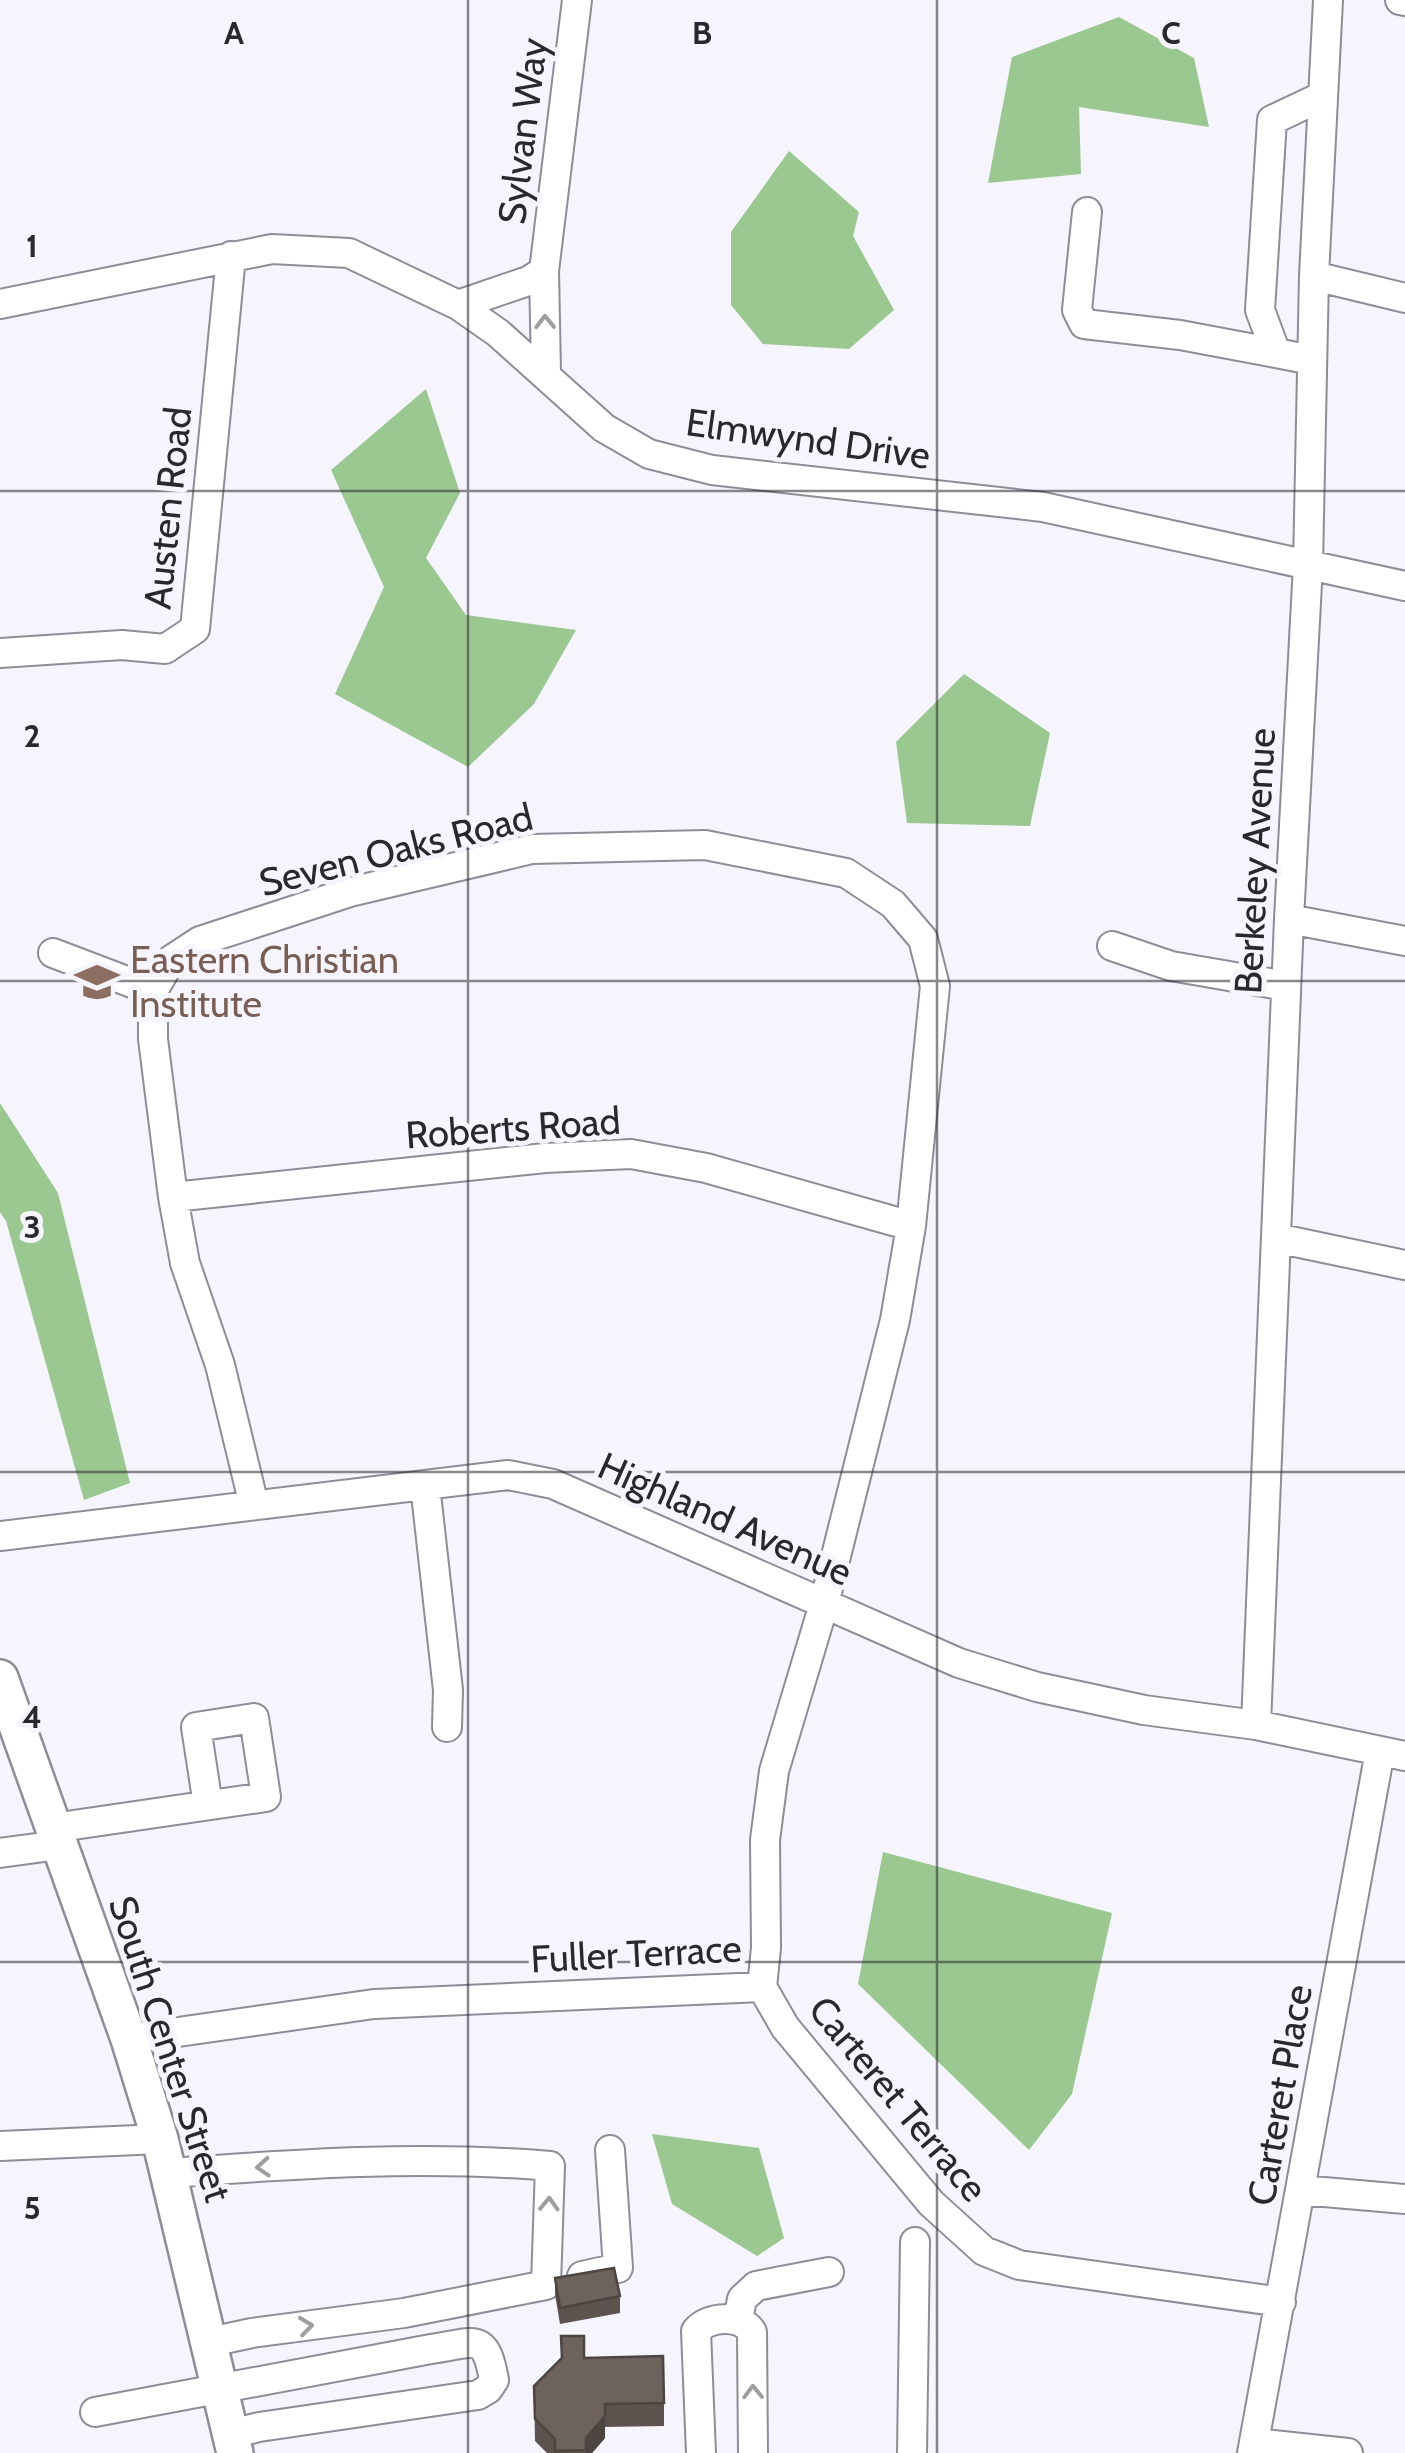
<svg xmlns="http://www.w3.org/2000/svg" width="1405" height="2453" font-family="Cabin,sans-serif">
  <rect width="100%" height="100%" fill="#f6f5fd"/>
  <path fill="#9bc790" d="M1119,17l75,41 15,69 -130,-20 2,67 -93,9 24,-126z
    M789,151l70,61 -6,24 41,74 -45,39 -86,-5 -32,-39v-73z
    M426,389l34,104 -34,65 40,57 110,15 -42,74 -66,63 -133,-73 49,-107 -53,-117z
    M964,674l86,59 -20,93 -123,-3 -11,-81z
    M0,1103l58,90 72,290 -46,17 -78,-279 -6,-9z
    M883,1852l229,61 -40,181 -43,56 -171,-166z
    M652,2134l107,14 25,90 -27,18 -85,-52z"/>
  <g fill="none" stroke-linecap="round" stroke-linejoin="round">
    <g stroke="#8d8d98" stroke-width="32">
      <path id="minor" d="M1400,0l5,1
        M1087,212l-10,98 7,14 96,11 96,18
        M1314,276l91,22
        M0,304l272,-55 77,4 109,52 40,28 106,95 45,26 63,16 331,37 362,79
        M458,305l70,-24 16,-10
        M1312,360l-36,-7 -16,-43 12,-190 51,-24
        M546,373l-2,-102 33,-271
        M0,653l122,-8 43,4 30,-20 36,-373
        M1289,919l116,22
        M1112,946l59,20 115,20
        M53,953l100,38
        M173,1197l372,-39 86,-4 75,14 205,58
        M1276,1238l129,27
        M425,1485l23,205 -1,37
        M254,1505l-34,-140 -35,-102 -12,-66 -20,-158v-48l18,-31 29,-19 150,-49 182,-43 173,-4 141,28 47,31 30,35 12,47 -24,240 -16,94 -71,284 -50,167 -9,69 1,108 -4,39
        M0,1536l508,-61 45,9 406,179 78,24 107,23 112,15 149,31
        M1256,1725l33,-806 19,-354 6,-289 14,-276
        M53,1828l213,-31 -12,-79 -58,9 12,78
        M0,1853l59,-8
        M762,1987l23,40 146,176 53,48 35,14 262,37
        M129,2039l245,-35 388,-17
        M0,2146l160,-7
        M169,2173c127,-9 254,-18 381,-7l-4,119 -142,28 -152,20 -42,9
        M1301,2190l104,9
        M582,2276l36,-8 -8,-118
        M738,2320l4,-21 14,-13 73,-14
        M95,2412l336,-63c44,-6 54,-19 63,31l-6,9 -10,6 -219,32 -28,7
        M1254,2443l94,10
        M701,2453l-5,-122c12,-15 45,-17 56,1l1,121
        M912,2453l3,-211
        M1252,2453l128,-702"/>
    </g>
    <g stroke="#8d8d98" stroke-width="40">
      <path id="major" d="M0,1678l129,361 31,100 75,314"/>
    </g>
    <use href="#minor" stroke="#fff" stroke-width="28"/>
    <use href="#major" stroke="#fff" stroke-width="35"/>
  </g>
  <path fill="#5e544f" d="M555,2278l65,18v17l-60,11 -5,-29z
    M584,2358l80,45v23l-59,1v11l-13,15h-45l-12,-12 -1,-55z"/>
  <path fill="#4c4540" d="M605,2416v22l-13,15h-6v-15z"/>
  <path fill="#6d625c" stroke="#4c4540" stroke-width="2.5" d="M614,2268l6,28 -60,12 -5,-30z
    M561,2336h23v22l79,-2 1,47 -59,1v12l-19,22v12l-31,1v-12l-20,-20 -1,-33 28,-28z"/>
  <defs><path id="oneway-chevron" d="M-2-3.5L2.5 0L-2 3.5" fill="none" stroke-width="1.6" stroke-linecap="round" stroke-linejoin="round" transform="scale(2.5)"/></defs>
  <g stroke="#9e9ea0">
    <use href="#oneway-chevron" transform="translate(545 322) rotate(-91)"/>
    <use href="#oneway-chevron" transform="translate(263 2167) rotate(176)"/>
    <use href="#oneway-chevron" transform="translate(549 2204) rotate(-88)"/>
    <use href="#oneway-chevron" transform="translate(306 2326) rotate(-7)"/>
    <use href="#oneway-chevron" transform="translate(753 2392) rotate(-91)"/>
  </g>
  <path fill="none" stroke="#28282d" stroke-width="2.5" stroke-opacity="0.55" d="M468,0v2453M937,0v2453M0,491h1405M0,981h1405M0,1472h1405M0,1962h1405"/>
  <defs>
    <g id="school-bare" transform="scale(3.45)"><path d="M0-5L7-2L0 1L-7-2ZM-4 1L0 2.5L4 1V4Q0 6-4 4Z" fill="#8d6e63" stroke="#f6f5fd" stroke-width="2.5" paint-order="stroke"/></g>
  </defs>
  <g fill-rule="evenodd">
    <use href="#school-bare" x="97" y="982"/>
  </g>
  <g text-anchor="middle" stroke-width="10" stroke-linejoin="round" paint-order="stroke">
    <g font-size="38" fill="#28282d" stroke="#f6f5fd">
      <text transform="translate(523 131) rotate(-83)" y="13">Sylvan Way</text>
      <text transform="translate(808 439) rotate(8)" y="13">Elmwynd Drive</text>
      <text transform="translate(168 508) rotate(-84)" y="13">Austen Road</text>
      <text transform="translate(396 850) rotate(-14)" y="13">Seven Oaks Road</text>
      <text transform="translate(1255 861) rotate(-87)" y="13">Berkeley Avenue</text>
      <text transform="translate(513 1128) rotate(-4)" y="13">Roberts Road</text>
      <text transform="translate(725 1519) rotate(24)" y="13">Highland Avenue</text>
      <text transform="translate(636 1954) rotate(-3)" y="13">Fuller Terrace</text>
      <text transform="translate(170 2049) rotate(72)" y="13">South Center Street</text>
      <text transform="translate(1280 2095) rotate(-80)" y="13">Carteret Place</text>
      <text transform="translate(898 2099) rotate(50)" y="13">Carteret Terrace</text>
    </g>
    <g font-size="38" fill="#785e54" stroke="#f6f5fd" text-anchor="start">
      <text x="130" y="973">Eastern Christian<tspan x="130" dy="44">Institute</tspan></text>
    </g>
  </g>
  <g font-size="32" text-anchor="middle" font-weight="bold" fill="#28282d" stroke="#f6f5fd" stroke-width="10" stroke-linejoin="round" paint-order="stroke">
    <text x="234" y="44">A</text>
    <text x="702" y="44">B</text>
    <text x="1171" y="44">C</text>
    <text x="32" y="257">1</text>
    <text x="32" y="747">2</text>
    <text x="32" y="1238">3</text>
    <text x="32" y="1728">4</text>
    <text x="32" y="2219">5</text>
  </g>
</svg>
